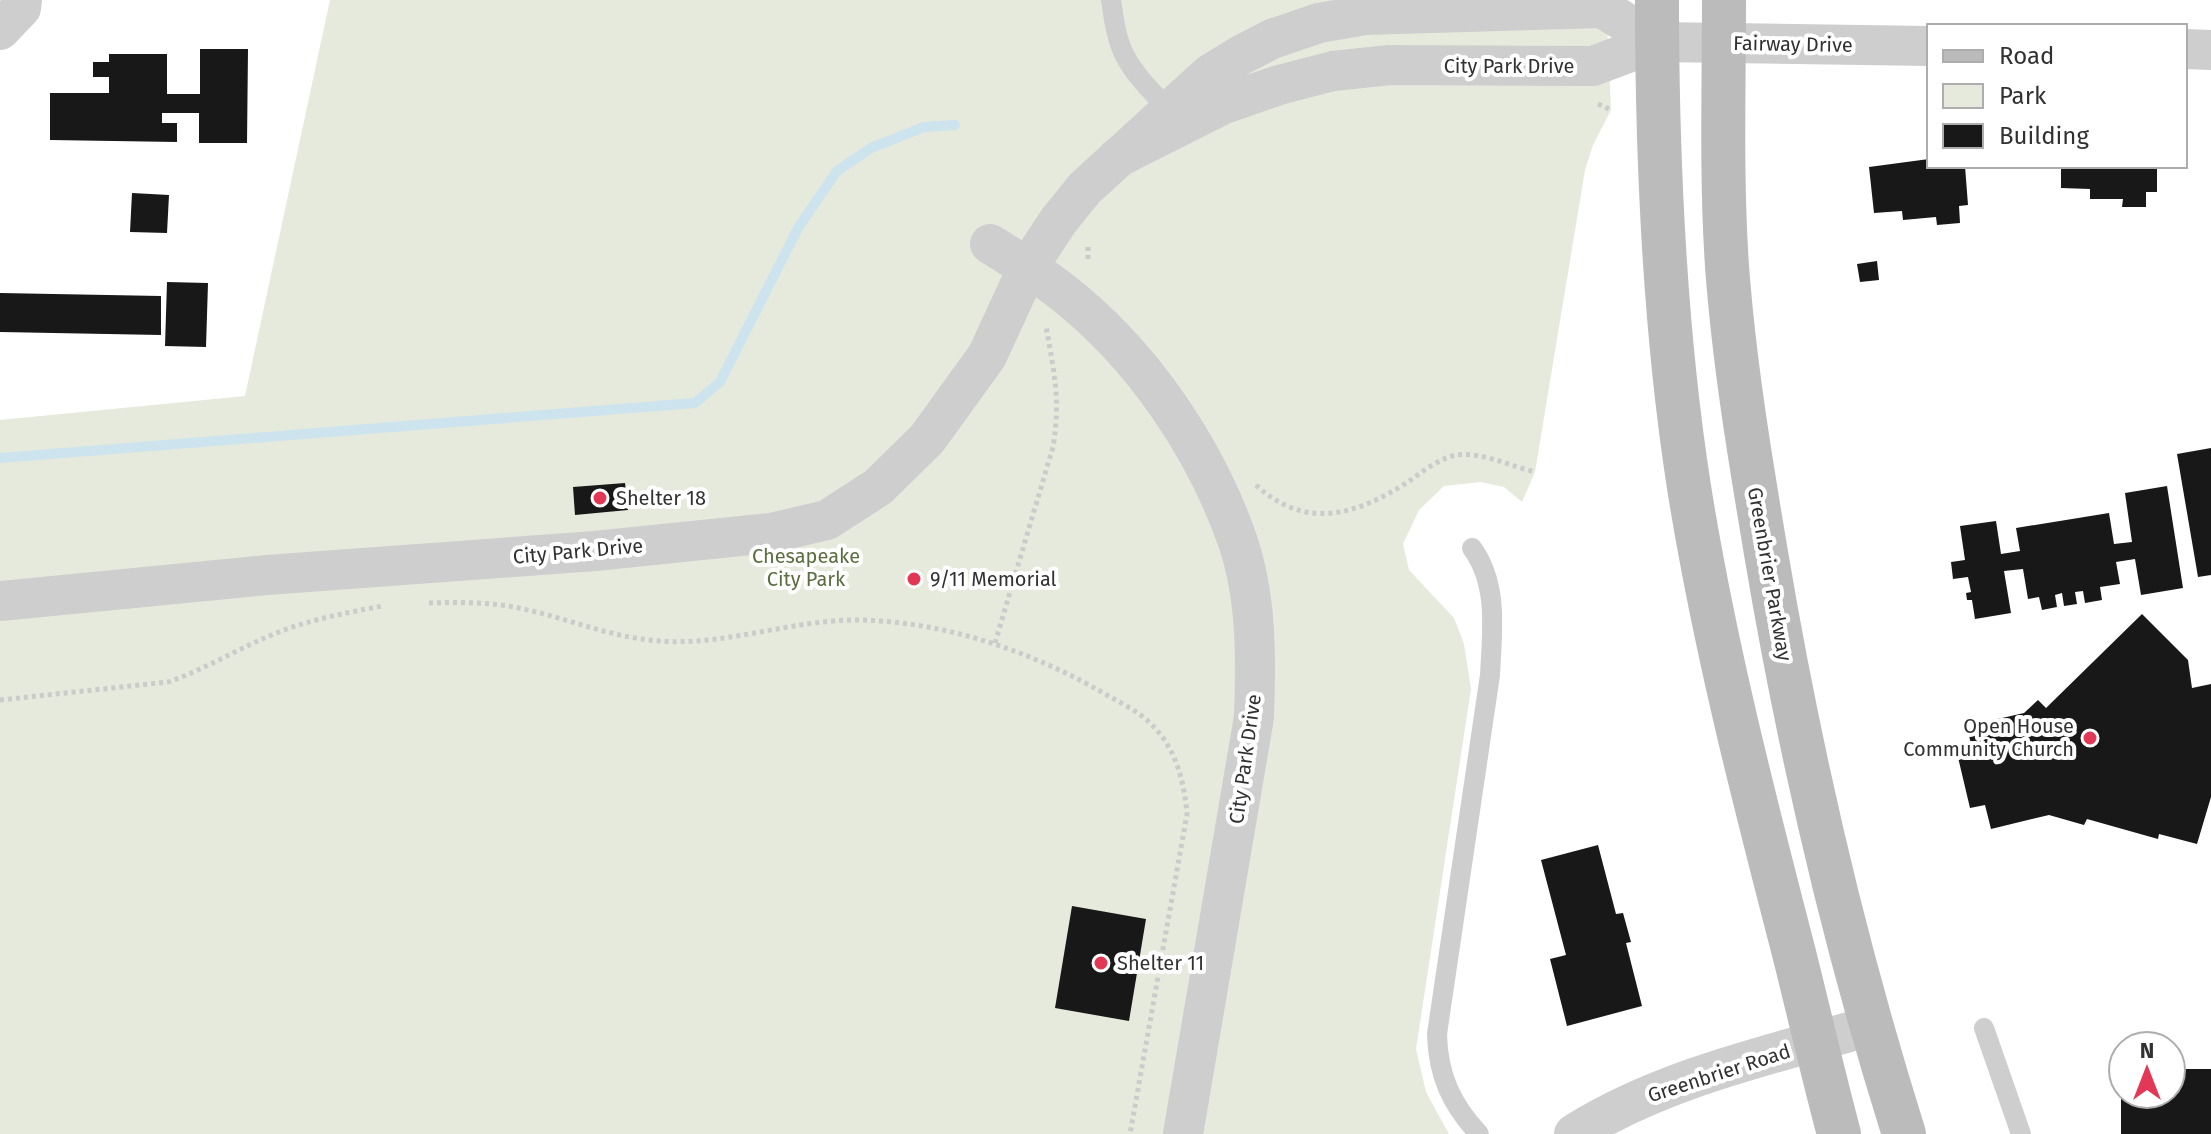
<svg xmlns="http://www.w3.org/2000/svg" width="2211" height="1134" font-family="'Fira Sans',sans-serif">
  <rect width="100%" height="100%" fill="#fff"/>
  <path fill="#e5eadd" d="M330,0h1276l5,110 -18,35 -8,25 -50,302 -13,30 -18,-15 -23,-5 -37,4 -25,24 -16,34 6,26 45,48 10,26 7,45 -55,360 10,43 23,42h-1449v-714l245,-24z"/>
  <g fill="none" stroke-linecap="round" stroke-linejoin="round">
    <path stroke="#cde3ed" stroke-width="10" d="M0,458l695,-55 25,-21 78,-154 39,-57 34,-23 53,-21 31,-2"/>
  </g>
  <path fill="#181818" d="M200,49h48l-1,94h-48v-30h-37v10h15v19l-127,-2v-47h59v-16h-16v-15h16v-8h58v40h33z
    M1929,159v7h36l3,39 -9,1 1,17 -23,2 -1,-8 -33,3 -1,-9 -28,2 -5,-46z
    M2061,166h96v26h-11v15h-24l1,-8h-33v-10l-29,-1z
    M132,193l37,2 -2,38 -37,-1z
    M1877,261l2,19 -19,2 -3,-18z
    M167,282l41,1 -2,64 -41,-1z
    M0,293l161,3v39l-161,-3z
    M2211,448v127l-13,2 -21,-123z
    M625,483l3,27 -53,5 -2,-28z
    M2167,486l16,102 -42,7 -6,-36 -19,3 4,22 -20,3 2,13 -17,3 -2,-12 -8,1 2,12 -13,2 -2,-13 -7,2 2,12 -15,3 -3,-13 -11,2 -5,-30 -19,2 7,42 -36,6 -3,-19h-5l-1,-7 5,-1 -3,-15 -15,2 -2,-17 14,-2 -5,-34 36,-5 5,33 19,-3 -4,-23 93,-15 5,31 18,-2 -7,-49z
    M2142,614l46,46 4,28 19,-4v113l-14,47 -38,-10 -1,5 -71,-20 -3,6 -35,-10 -58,14 -6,-24 -15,3 -13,-55 15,-4 -5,-23 57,-13 14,-13 8,8z
    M1598,845l18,69 7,-1 8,29 -5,1 16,63 -75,20 -17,-67 16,-4 -25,-95z
    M1072,906l74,13 -17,102 -74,-13z
    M2171,1069h40v65h-90v-40h50z"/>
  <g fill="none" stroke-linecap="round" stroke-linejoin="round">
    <path stroke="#cbcbcb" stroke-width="5" stroke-dasharray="4 4" stroke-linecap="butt" d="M1598,104l13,6
      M1088,259v-15
      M1256,485c50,46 100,30 152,-3 14,-10 31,-24 49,-27 25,-3 54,11 78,17
      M429,603c30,-1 61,-1 90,5 44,9 86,27 130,32 71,9 140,-21 211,-20 87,2 173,32 247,75 14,8 30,16 41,26 27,24 36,59 39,93l-57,320
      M995,643l58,-196c8,-48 1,-74 -7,-121
      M0,700l168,-18c41,-14 77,-38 119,-53 31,-11 63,-17 96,-23"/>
    <path stroke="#cecece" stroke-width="20" d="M1111,0c3,19 5,39 14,56 12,23 33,41 49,60
      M1472,548c27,37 20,84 18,127l-53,359c1,41 14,70 42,100
      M1984,1028l37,106"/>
    <path stroke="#cecece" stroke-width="40" d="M0,30l21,-22 1,-8
      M1657,42l272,4
      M2185,49l26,1
      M990,244c24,15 48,29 71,47 80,62 144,156 177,251 19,56 18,117 16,175l-71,417
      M0,601l267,-26 328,-24 176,-18 56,-13 51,-33 49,-48 60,-83 41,-89 31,-47 26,-32 125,-114 31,-19 31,-16 47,-16 46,-8 237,-7 55,34 -64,24 -203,-1 -57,6 -54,14 -55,19 -107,54
      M1574,1134c89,-56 196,-79 296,-108"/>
    <path stroke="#bbb" stroke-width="44" d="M1657,0c0,163 7,327 32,487 25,157 65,312 105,466 15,60 29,121 45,181
      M1724,0c0,89 -3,177 3,266 7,96 23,192 39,287 33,196 78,391 138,581"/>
  </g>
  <g fill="#e33855" stroke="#fff" stroke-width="3">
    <circle cx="600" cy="498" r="8"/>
    <circle cx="914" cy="579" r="8"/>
    <circle cx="2090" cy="738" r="8"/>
    <circle cx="1101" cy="963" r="8"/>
  </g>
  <g text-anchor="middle" stroke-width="8" stroke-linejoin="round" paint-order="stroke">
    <g font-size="20" fill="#313131" stroke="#fff">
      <text transform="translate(1793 44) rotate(1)" y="7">Fairway Drive</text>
      <text x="1509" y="73">City Park Drive</text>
      <text transform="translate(578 551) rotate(-5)" y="7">City Park Drive</text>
      <text transform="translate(1770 574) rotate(80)" y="7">Greenbrier Parkway</text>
      <text transform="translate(1245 759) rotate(-82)" y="7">City Park Drive</text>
      <text transform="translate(1719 1073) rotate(-18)" y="7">Greenbrier Road</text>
    </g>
    <g font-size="20" fill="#313131" stroke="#fff" text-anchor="start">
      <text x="616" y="505">Shelter 18</text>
      <text x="930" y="586">9/11 Memorial</text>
      <text x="2074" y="733" text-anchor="end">Open House<tspan x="2074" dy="23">Community Church</tspan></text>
      <text x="1117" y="970">Shelter 11</text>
    </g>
    <g font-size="20" fill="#596d3e" stroke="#fff">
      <text x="806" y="563">Chesapeake<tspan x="806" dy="23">City Park</tspan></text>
    </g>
  </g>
  <rect x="1927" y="24" width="260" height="144" fill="#ffffff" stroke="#adadad" stroke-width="2"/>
  <rect x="1943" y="50" width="40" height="12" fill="#bbbbbb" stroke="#adadad" stroke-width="2"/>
  <text x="1999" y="64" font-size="24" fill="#313131">Road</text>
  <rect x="1943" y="84" width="40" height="24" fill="#e5eadd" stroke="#adadad" stroke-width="2"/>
  <text x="1999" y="104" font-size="24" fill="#313131">Park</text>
  <rect x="1943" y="124" width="40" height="24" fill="#181818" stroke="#adadad" stroke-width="2"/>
  <text x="1999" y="144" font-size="24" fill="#313131">Building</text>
  <g transform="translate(2147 1070)"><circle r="38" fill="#ffffff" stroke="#adadad" stroke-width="2"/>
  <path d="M0-6L14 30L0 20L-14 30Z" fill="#e33855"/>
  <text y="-12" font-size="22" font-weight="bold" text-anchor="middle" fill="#313131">N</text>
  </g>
</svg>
